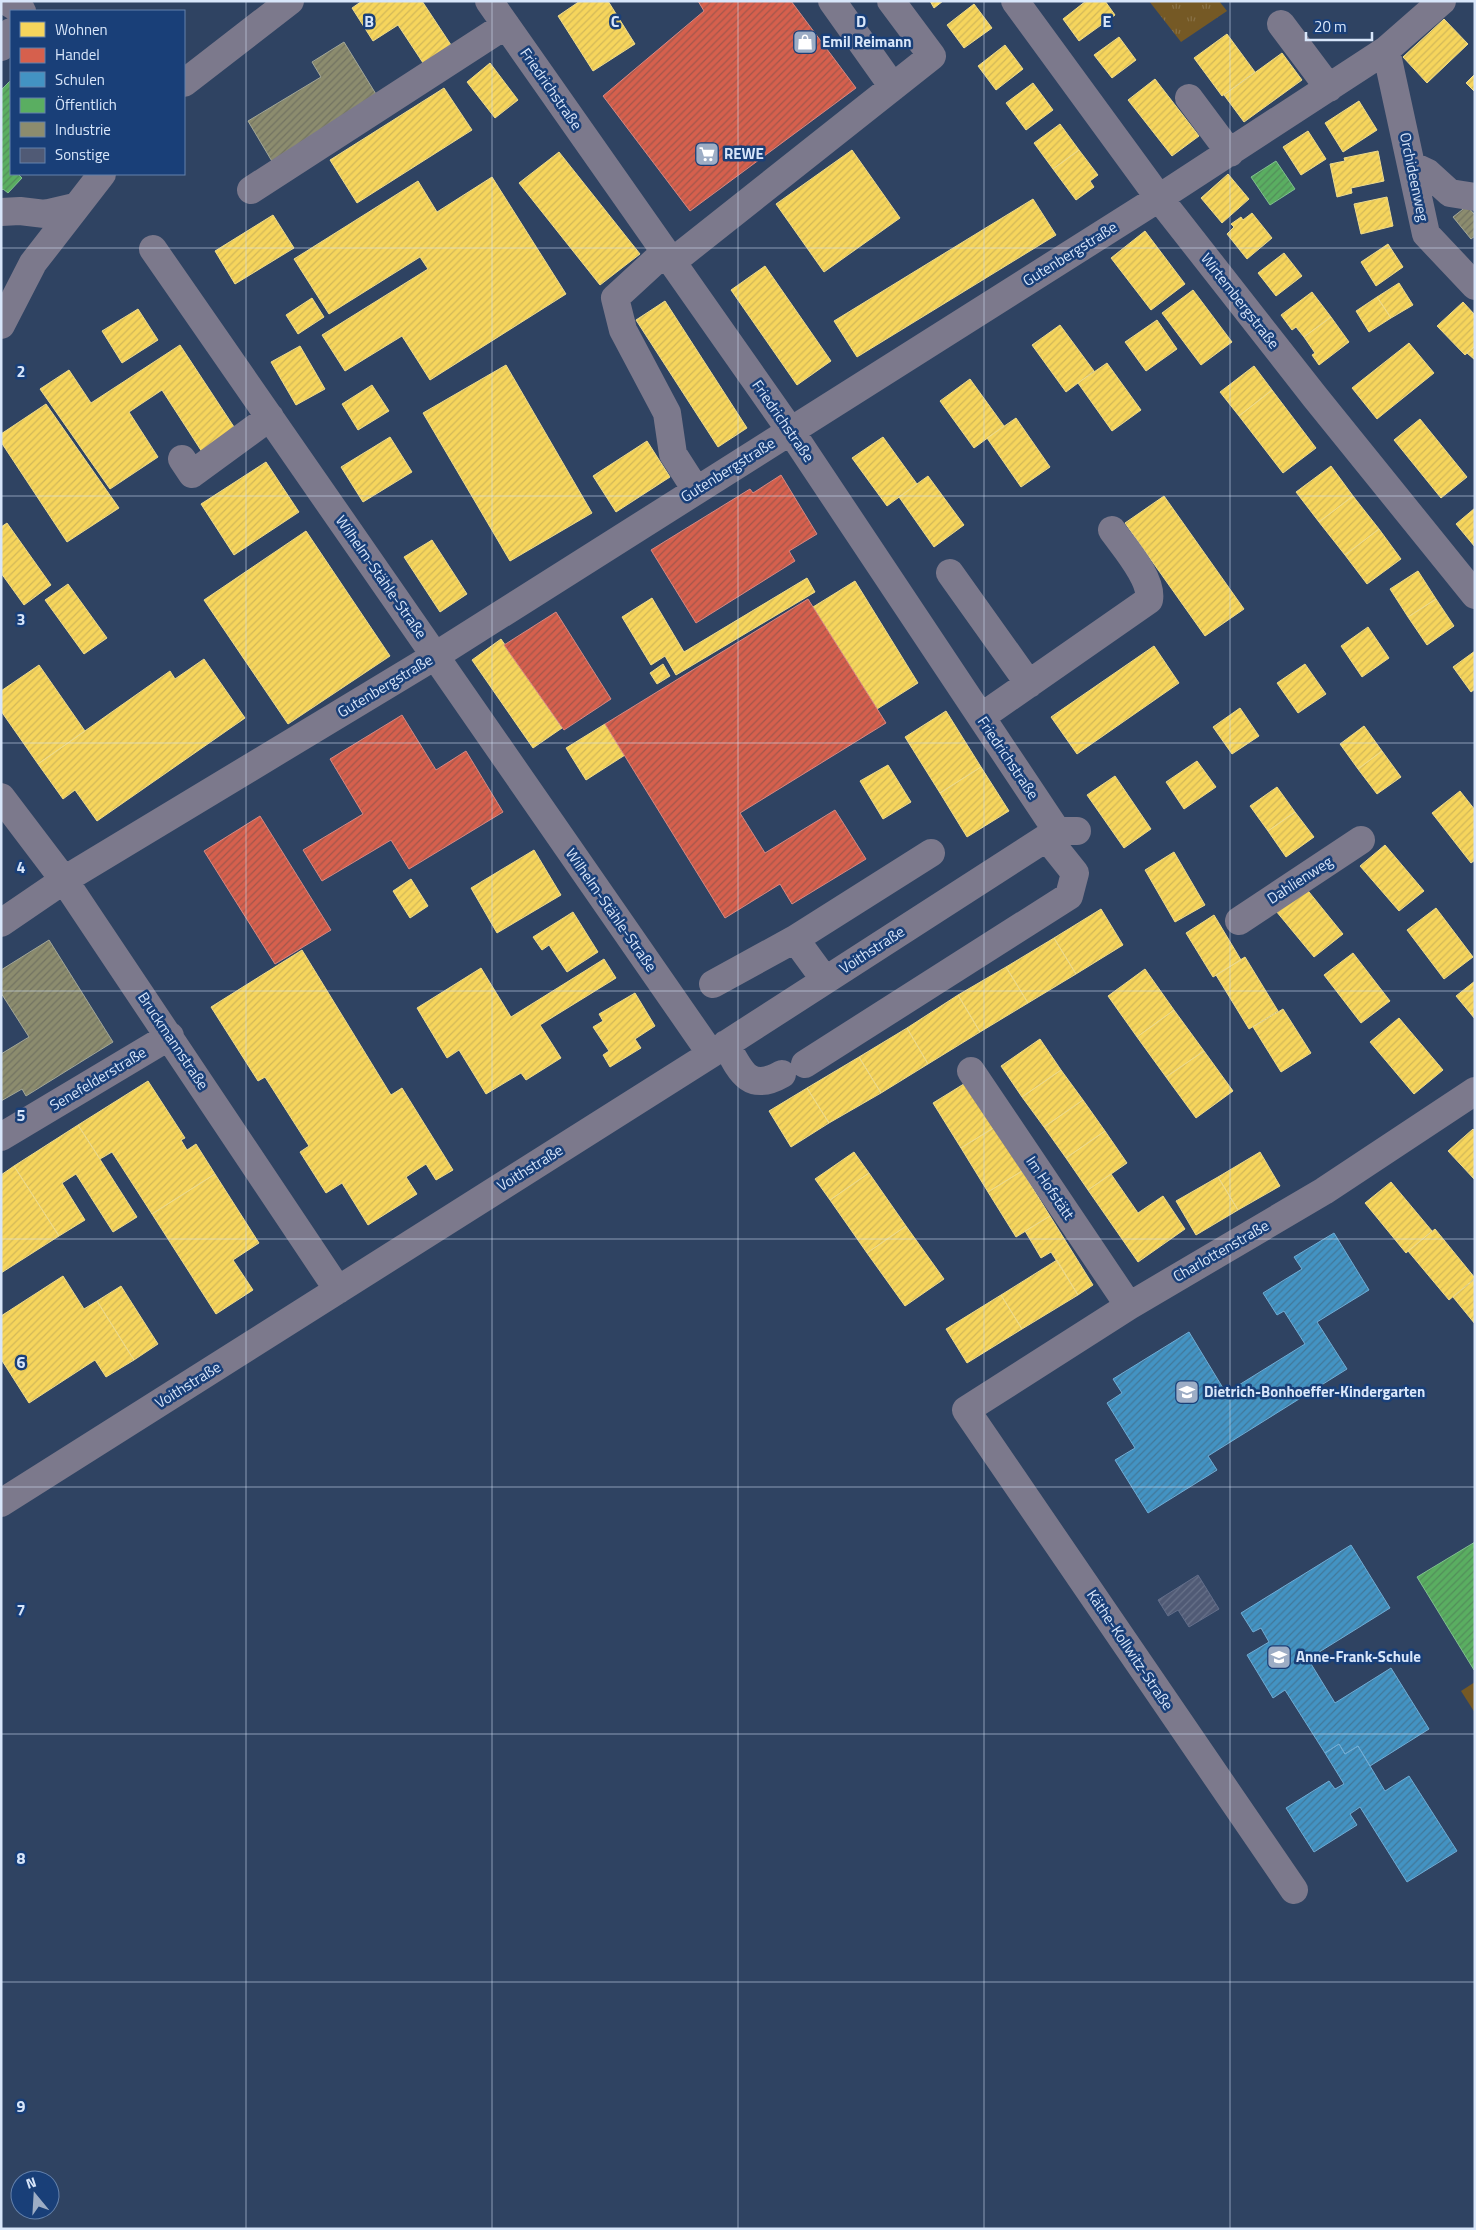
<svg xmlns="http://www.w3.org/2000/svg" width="1476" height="2230" font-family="'Titillium Web',sans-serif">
  <defs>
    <pattern id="park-tufts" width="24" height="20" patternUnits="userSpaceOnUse" patternTransform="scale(1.25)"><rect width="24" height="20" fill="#755925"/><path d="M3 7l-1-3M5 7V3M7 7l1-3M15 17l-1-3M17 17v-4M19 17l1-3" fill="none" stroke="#887146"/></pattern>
    <pattern id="homes-hatch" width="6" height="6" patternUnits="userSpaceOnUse" patternTransform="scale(1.25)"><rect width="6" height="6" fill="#f6d55c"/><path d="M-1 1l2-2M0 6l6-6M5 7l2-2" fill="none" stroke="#d2b859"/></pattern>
    <pattern id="shops-hatch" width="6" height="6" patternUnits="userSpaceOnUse" patternTransform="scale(1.25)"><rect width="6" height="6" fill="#d6604d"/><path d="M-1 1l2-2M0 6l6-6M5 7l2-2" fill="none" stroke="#a2574c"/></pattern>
    <pattern id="schools-hatch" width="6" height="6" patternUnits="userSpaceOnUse" patternTransform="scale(1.25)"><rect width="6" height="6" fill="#4393c3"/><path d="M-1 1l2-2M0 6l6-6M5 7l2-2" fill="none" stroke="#427899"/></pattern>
    <pattern id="public-hatch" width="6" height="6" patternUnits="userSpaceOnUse" patternTransform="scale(1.25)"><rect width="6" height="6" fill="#5aae61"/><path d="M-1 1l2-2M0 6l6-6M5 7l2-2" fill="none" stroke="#528e5a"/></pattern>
    <pattern id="industry-hatch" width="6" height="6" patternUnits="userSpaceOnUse" patternTransform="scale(1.25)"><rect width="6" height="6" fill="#8c8c6e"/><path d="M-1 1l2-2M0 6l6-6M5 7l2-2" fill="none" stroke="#727362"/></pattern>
    <pattern id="building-hatch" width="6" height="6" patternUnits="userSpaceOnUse" patternTransform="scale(1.25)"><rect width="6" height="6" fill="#505a75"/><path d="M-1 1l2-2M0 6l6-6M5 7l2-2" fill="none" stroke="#68728a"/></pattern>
  </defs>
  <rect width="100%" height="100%" fill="#2f4362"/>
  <path fill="#755925" d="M1475,1682v31l-14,-22z"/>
  <path fill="url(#park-tufts)" d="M1149,1h70l8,10 -46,31z"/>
  <path fill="url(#homes-hatch)" stroke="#edda8b" d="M362,1h60l35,53 -28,18 -31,-47 -25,16 -21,-33z
    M580,1h28l27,43 -42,27 -35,-55z
    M930,1h13l-9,7z
    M1086,1h19l10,14 -36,26 -16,-22z
    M974,4l18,24 -28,20 -17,-23z
    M1444,19l24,25 -41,39 -24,-26z
    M1227,34l28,38 -33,24 -28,-38z
    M1119,37l17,23 -24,18 -18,-23z
    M1005,45l18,24 -27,21 -18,-24z
    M1282,53l20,27 -58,42 -20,-27z
    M490,63l28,37 -23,18 -28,-36z
    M1475,74v18l-9,-9z
    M1155,79l44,57 -27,20 -44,-56z
    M1033,83l20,27 -27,20 -20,-27z
    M444,88l28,42 -115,73 -27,-43z
    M1359,101l18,29 -34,22 -18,-29z
    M1060,124l19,26 -26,19 -19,-26z
    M1308,131l18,28 -25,16 -18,-28z
    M852,150l48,68 -76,54 -48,-68z
    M1079,150l19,25 -8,6 4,6 -18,13 -23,-31z
    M1378,151l6,30 -33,7 1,5 -15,4 -7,-33 15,-3 -1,-3z
    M559,152l81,102 -40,31 -81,-102z
    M1228,174l21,25 -27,24 -21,-25z
    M492,177l74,117 -136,86 -28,-44 -57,35 -23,-36 106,-66 -8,-12 -91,57 -35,-55 124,-78 19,31z
    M1387,197l6,29 -32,8 -7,-30z
    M1033,199l23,36 -199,122 -23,-36z
    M1252,213l20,25 -25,21 -20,-25 7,-7 -3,-3 10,-7 2,3z
    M273,215l21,33 -59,36 -20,-33z
    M1145,231l40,53 -34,26 -40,-52z
    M1388,244l15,23 -27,19 -15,-24z
    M1284,253l18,23 -26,20 -18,-23z
    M765,266l66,95 -34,24 -66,-95z
    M1399,283l14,22 -22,13 -14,-21z
    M1193,290l39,52 -31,23 -39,-52z
    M1312,292l19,25 -27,20 -8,-10 -4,3 -11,-15z
    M1377,297l14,21 -22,14 -13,-21z
    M312,298l12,19 -26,17 -12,-19z
    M665,301l82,127 -29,19 -82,-127z
    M1463,302l12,13v31l-10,9 -28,-29z
    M138,309l20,31 -36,23 -20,-32z
    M1331,317l18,25 -30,23 -7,-10 3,-2 -11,-16z
    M1157,320l20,29 -31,22 -21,-29z
    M1060,325l34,46 -28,21 -34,-47z
    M1409,343l25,30 -57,46 -25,-31z
    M180,345l58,88 -34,22 -42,-65 -33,22 29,45 -48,32 -70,-100 29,-19 22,33z
    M300,346l25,43 -29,16 -25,-43z
    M1475,346v14l-8,-7z
    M1107,363l34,47 -29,21 -34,-48z
    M506,365l86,148 -82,48 -87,-148z
    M1254,366l18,24 -33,26 -19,-24z
    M970,379l34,47 -30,22 -34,-47z
    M372,385l17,26 -31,19 -16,-26z
    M1272,390l44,58 -33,25 -44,-57z
    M46,404l73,104 -52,34 -66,-100v-8z
    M1016,418l34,49 -29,20 -34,-49z
    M1420,419l47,58 -26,21 -47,-58z
    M390,437l22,35 -49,30 -22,-35z
    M883,437l34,47 -30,22 -35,-48z
    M647,441l23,36 -54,35 -23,-36z
    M266,462l33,50 -65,43 -33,-51z
    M1331,466l22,30 -34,26 -23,-30z
    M928,476l36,49 -30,22 -35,-50z
    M1164,496l80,113 -39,27 -80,-113z
    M1353,496l26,33 -34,26 -26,-33z
    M1475,508v39l-19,-23z
    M7,523l44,62 -27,20 -23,-32v-46z
    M1379,529l22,30 -34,25 -22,-29z
    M306,531l84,125 -102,68 -84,-124z
    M432,540l35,54 -27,18 -36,-55z
    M1418,571l18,28 -28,18 -18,-28z
    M807,578l8,14 -139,83 -11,-19 -14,9 -29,-48 30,-19 32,54z
    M855,581l63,102 -41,26 -64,-102z
    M68,584l39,54 -23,16 -39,-54z
    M1436,599l18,27 -27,19 -19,-28z
    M1368,627l21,31 -27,19 -21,-31z
    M501,639l61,89 -29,20 -61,-88z
    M1154,646l25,37 -102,71 -26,-37z
    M1475,651v38l-4,3 -18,-25z
    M204,659l41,59 -148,103 -22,-31 -12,9 -25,-35 132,-93 5,8z
    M663,664l7,12 -13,8 -7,-11z
    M1305,664l21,30 -28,19 -21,-30z
    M39,665l46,66 -47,33 -37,-53v-20z
    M1240,708l19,28 -27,18 -19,-27z
    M946,711l35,56 -41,26 -35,-56z
    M605,724l20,31 -39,25 -20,-32z
    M1364,726l18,25 -24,18 -18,-25z
    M1382,751l19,26 -24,17 -19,-25z
    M1197,761l19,26 -32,22 -18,-27z
    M888,765l23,37 -28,17 -23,-38z
    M981,767l28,44 -42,26 -27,-44z
    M1115,776l36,53 -27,19 -37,-53z
    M1277,787l18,25 -27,19 -18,-25z
    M1460,791l15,19v50l-4,3 -39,-50z
    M1295,812l19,25 -28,20 -18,-26z
    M1385,845l39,46 -25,20 -39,-45z
    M534,850l27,45 -64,38 -26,-45z
    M1174,852l31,53 -30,17 -30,-52z
    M411,879l17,27 -18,12 -17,-27z
    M1305,887l38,47 -29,23 -38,-46z
    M1436,908l37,49 -29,22 -37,-49z
    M1101,909l22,36 -47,29 -22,-36z
    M573,912l25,40 -31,20 -18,-27 -7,5 -9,-13z
    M1214,915l27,45 -28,17 -27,-44z
    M1054,938l22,36 -48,29 -22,-36z
    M302,950l89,145 11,-7 51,82 -17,10 -10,-16 -20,13 11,17 -49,31 -26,-42 -16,10 -26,-41 9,-6 -44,-69 -7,4 -47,-74z
    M1353,953l37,48 -29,22 -37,-48z
    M1245,957l33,54 -29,18 -33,-54z
    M604,959l12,19 -76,47 21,33 -35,22 -5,-7 -35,21 -27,-44 -12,8 -30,-50 64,-40 30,49z
    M1006,967l22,36 -48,29 -22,-37z
    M1145,969l29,41 -37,27 -29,-41z
    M1475,981v38l-19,-23z
    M635,993l20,33 -20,13 6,9 -31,19 -7,-12 6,-4 -16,-24 10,-6 -4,-7z
    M958,995l22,37 -52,32 -21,-36z
    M1283,1009l28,44 -30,19 -28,-45z
    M1174,1010l30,41 -38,26 -29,-40z
    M1399,1018l44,52 -29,24 -44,-52z
    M907,1028l21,36 -47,29 -22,-36z
    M1040,1039l21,31 -39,27 -21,-31z
    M1204,1051l29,40 -37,27 -30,-41z
    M859,1057l22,36 -52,30 -22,-35z
    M1061,1070l22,30 -39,27 -22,-30z
    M148,1081l37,57 -4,2 6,10 9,-6 19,30 -63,40 -40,-62 -12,7 -22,-34z
    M967,1082l28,45 -34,21 -28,-45z
    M807,1088l22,35 -38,24 -22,-36z
    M1083,1100l22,31 -39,27 -22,-31z
    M78,1125l59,92 -24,15 -37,-58 -14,9 23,37 -26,16 -45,-70z
    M995,1127l27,44 -34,21 -27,-44z
    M1473,1129l2,2v49l-27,-29z
    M1105,1131l22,32 -39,27 -22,-32z
    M854,1152l15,21 -39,27 -15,-21z
    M1260,1152l20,34 -42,24 -20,-33z
    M14,1166l45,70 -58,37v-98z
    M1022,1171l28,45 -34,21 -28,-45z
    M869,1173l37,53 -39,27 -37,-53z
    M215,1174l44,69 -26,17 20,30 -37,24 -64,-100z
    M1111,1174l27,39 25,-17 22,33 -47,33 -50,-72z
    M1218,1177l20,33 -42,25 -20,-34z
    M1391,1182l41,49 -26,22 -41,-50z
    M1050,1216l43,69 -15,10 -27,-43 -10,6 -16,-27z
    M906,1226l38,53 -39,27 -38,-53z
    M1435,1229l40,49 -26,22 -41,-49z
    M1057,1260l21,35 -56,34 -21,-34z
    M63,1276l21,33 13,-8 37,59 -28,17 -11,-17 -66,43 -28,-44v-43z
    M1475,1279v45l-22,-27z
    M121,1286l37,58 -24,16 -37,-59z
    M1001,1295l21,34 -55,34 -21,-34z"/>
  <path fill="url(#shops-hatch)" stroke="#d78881" d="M698,1h93l65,87 -166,123 -87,-115 101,-85z
    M781,475l36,59 -28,17 6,10 -99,62 -45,-73 99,-61 3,4z
    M808,599l78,124 -146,90 25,40 70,-43 31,49 -74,45 -12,-20 -55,34 -120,-194z
    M556,612l55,87 -47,31 -60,-85z
    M402,715l34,55 30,-19 37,61 -94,57 -18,-29 -69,41 -19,-31 60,-36 -33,-55z
    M260,816l71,114 -56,34 -71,-113z"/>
  <path fill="url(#schools-hatch)" stroke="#70acd4" d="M1334,1233l35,57 -52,32 30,47 -139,87 9,14 -69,43 -33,-53 20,-12 -28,-45 15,-10 -9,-14 76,-47 37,61 79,-49 -21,-33 -7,4 -14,-22 39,-24 -8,-12z
    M1351,1545l39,63 -82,51 27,44 56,-35 38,61 -59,37 -12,-20 -13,8 -6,-10 -14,9 -40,-63 -12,8 -26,-43 22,-13 -8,-14 -8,4 -12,-19z
    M1339,1744l6,10 13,-8 27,45 24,-15 48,75 -50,31 -47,-75 -10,7 7,11 -43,27 -28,-44 43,-27 6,8 9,-5 -19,-31z"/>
  <path fill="url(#public-hatch)" stroke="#80bf8f" d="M11,80v94h7l4,4 -14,15 -5,-4 -2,2v-101z
    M1276,161l19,28 -25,16 -19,-28z
    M1475,1542v127l-1,1 -57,-93z"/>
  <path fill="url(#industry-hatch)" stroke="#a3a798" d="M344,42l35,57 -106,64 -25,-42 73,-44 -9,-15z
    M1467,206l8,9v21l-4,3 -18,-22z
    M49,940l64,102 -87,54 -4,-7 -21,12v-47l28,-17 -28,-44v-23z"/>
  <path fill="url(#building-hatch)" stroke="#636e8a" d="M1198,1575l21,34 -30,18 -11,-17 -10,6 -10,-16z"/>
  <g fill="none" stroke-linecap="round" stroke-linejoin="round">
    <path stroke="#7c798c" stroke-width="28" d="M6,1l16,10
      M489,1l301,429 267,401h20
      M832,1l61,86
      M1015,1l144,197 156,199 160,198
      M1281,24l48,64
      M1,47l10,-15
      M1386,50l40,184 49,52
      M184,83l106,-82
      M1189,98l41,55
      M1411,165l17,8 22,20 25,4
      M251,190l255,-165
      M1,212l19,-1 25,3 30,-7
      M153,249l558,805
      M665,252l-50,46 8,32 44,83 6,41 23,36
      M672,262l260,-206 -41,-55
      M1,325l32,-62 69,-89
      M182,459l10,15 78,-57
      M950,573l79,111
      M981,717l168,-117c4,-21 -25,-53 -37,-70
      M1,797l63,83 274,410
      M1239,921l122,-81
      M1,923l63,-43 371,-224 724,-458 227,-148 56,-49
      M825,980l-30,-41 136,-86
      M713,984l82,-45
      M726,1044c14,27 23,49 56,30
      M805,1064l264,-168 6,-23 -28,-35
      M971,1071l158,235
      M1,1137l169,-101
      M1,1503l710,-449 346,-223
      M1294,1890l-328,-480 163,-104 195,-115 151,-100"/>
  </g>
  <path fill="none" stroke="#d8e6fa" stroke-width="1" stroke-opacity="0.55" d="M246,1v2228M492,1v2228M738,1v2228M984,1v2228M1230,1v2228M1,248h1474M1,496h1474M1,743h1474M1,991h1474M1,1239h1474M1,1487h1474M1,1734h1474M1,1982h1474"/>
  <defs>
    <g id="shop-square" transform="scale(1.25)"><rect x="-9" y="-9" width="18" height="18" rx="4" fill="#9dadc5" stroke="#193f78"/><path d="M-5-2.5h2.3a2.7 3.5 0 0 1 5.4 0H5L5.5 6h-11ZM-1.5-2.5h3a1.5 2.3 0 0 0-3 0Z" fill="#fff"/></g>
    <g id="supermarket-square" transform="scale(1.25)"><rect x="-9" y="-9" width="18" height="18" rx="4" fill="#9dadc5" stroke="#193f78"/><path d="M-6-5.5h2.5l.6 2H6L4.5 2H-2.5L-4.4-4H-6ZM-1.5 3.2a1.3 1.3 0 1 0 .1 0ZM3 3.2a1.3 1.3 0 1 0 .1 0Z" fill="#fff"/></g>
    <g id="school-square" transform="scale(1.25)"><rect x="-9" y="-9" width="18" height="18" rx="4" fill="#9dadc5" stroke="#193f78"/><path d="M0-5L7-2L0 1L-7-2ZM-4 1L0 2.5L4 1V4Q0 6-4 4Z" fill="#fff"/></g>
  </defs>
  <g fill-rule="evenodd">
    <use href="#shop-square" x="805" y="42"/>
    <use href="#supermarket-square" x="707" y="154"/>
    <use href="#school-square" x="1187" y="1392"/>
    <use href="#school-square" x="1279" y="1657"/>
  </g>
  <g text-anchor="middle" stroke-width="5" stroke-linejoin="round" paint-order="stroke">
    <g font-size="15" font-weight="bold" fill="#d8e6fa" stroke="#193f78" text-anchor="start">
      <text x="822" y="47">Emil Reimann</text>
      <text x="724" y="159">REWE</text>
      <text x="1204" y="1397">Dietrich-Bonhoeffer-Kindergarten</text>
      <text x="1296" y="1662">Anne-Frank-Schule</text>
    </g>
    <g font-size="15" fill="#d8e6fa" stroke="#193f78">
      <text transform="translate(551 89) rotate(55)" y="5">Friedrichstraße</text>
      <text transform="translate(1414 177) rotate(78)" y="5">Orchideenweg</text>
      <text transform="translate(1070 254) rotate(-32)" y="5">Gutenbergstraße</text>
      <text transform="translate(1240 301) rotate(52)" y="5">Wirtembergstraße</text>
      <text transform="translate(783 421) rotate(55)" y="5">Friedrichstraße</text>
      <text transform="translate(728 470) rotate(-32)" y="5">Gutenbergstraße</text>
      <text transform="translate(381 577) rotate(55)" y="5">Wilhelm-Stähle-Straße</text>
      <text transform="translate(385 686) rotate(-31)" y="5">Gutenbergstraße</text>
      <text transform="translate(1008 758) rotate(56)" y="5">Friedrichstraße</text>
      <text transform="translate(1300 880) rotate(-33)" y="5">Dahlienweg</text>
      <text transform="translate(611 910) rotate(55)" y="5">Wilhelm-Stähle-Straße</text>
      <text transform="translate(872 950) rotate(-33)" y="5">Voithstraße</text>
      <text transform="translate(173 1041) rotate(56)" y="5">Bruckmannstraße</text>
      <text transform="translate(98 1079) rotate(-31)" y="5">Senefelderstraße</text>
      <text transform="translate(530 1168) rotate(-32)" y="5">Voithstraße</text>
      <text transform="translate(1050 1188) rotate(56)" y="5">Im Hofstätt</text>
      <text transform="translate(1221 1251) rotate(-30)" y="5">Charlottenstraße</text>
      <text transform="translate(188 1385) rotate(-32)" y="5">Voithstraße</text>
      <text transform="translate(1130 1650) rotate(56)" y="5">Käthe-Kollwitz-Straße</text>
    </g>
  </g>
  <g font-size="16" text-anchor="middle" font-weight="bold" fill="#d8e6fa" stroke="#193f78" stroke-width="5" stroke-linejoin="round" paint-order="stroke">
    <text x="369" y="27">B</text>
    <text x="615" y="27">C</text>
    <text x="861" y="27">D</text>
    <text x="1107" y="27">E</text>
    <text x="21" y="377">2</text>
    <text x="21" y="625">3</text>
    <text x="21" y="873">4</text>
    <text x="21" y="1121">5</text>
    <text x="21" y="1368">6</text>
    <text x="21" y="1616">7</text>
    <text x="21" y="1864">8</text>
    <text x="21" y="2112">9</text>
  </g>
  <rect width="1476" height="2230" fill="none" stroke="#d8e6fa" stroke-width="5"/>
  <rect x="10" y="10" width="175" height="165" fill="#193f78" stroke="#6582ac"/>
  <rect x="20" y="22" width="25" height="15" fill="#f6d55c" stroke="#6582ac"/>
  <text x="55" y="35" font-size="15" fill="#d8e6fa">Wohnen</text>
  <rect x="20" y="48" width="25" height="15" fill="#d6604d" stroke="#6582ac"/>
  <text x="55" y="60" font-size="15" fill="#d8e6fa">Handel</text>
  <rect x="20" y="72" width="25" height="15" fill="#4393c3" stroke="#6582ac"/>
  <text x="55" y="85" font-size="15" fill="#d8e6fa">Schulen</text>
  <rect x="20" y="98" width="25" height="15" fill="#5aae61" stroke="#6582ac"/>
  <text x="55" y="110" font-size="15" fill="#d8e6fa">Öffentlich</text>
  <rect x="20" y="122" width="25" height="15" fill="#8c8c6e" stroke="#6582ac"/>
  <text x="55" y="135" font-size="15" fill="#d8e6fa">Industrie</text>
  <rect x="20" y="148" width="25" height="15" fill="#505a75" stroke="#6582ac"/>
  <text x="55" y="160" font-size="15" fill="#d8e6fa">Sonstige</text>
  <g transform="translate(35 2195) rotate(342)"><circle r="24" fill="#193f78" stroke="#6582ac"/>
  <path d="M0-4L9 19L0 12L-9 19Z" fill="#9dadc5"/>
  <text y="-8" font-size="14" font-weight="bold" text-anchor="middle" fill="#d8e6fa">N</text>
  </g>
  <path d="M1306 32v8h66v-8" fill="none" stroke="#d8e6fa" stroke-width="2.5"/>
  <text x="1314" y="32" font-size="15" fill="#d8e6fa" stroke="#193f78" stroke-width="4" paint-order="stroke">20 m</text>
</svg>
